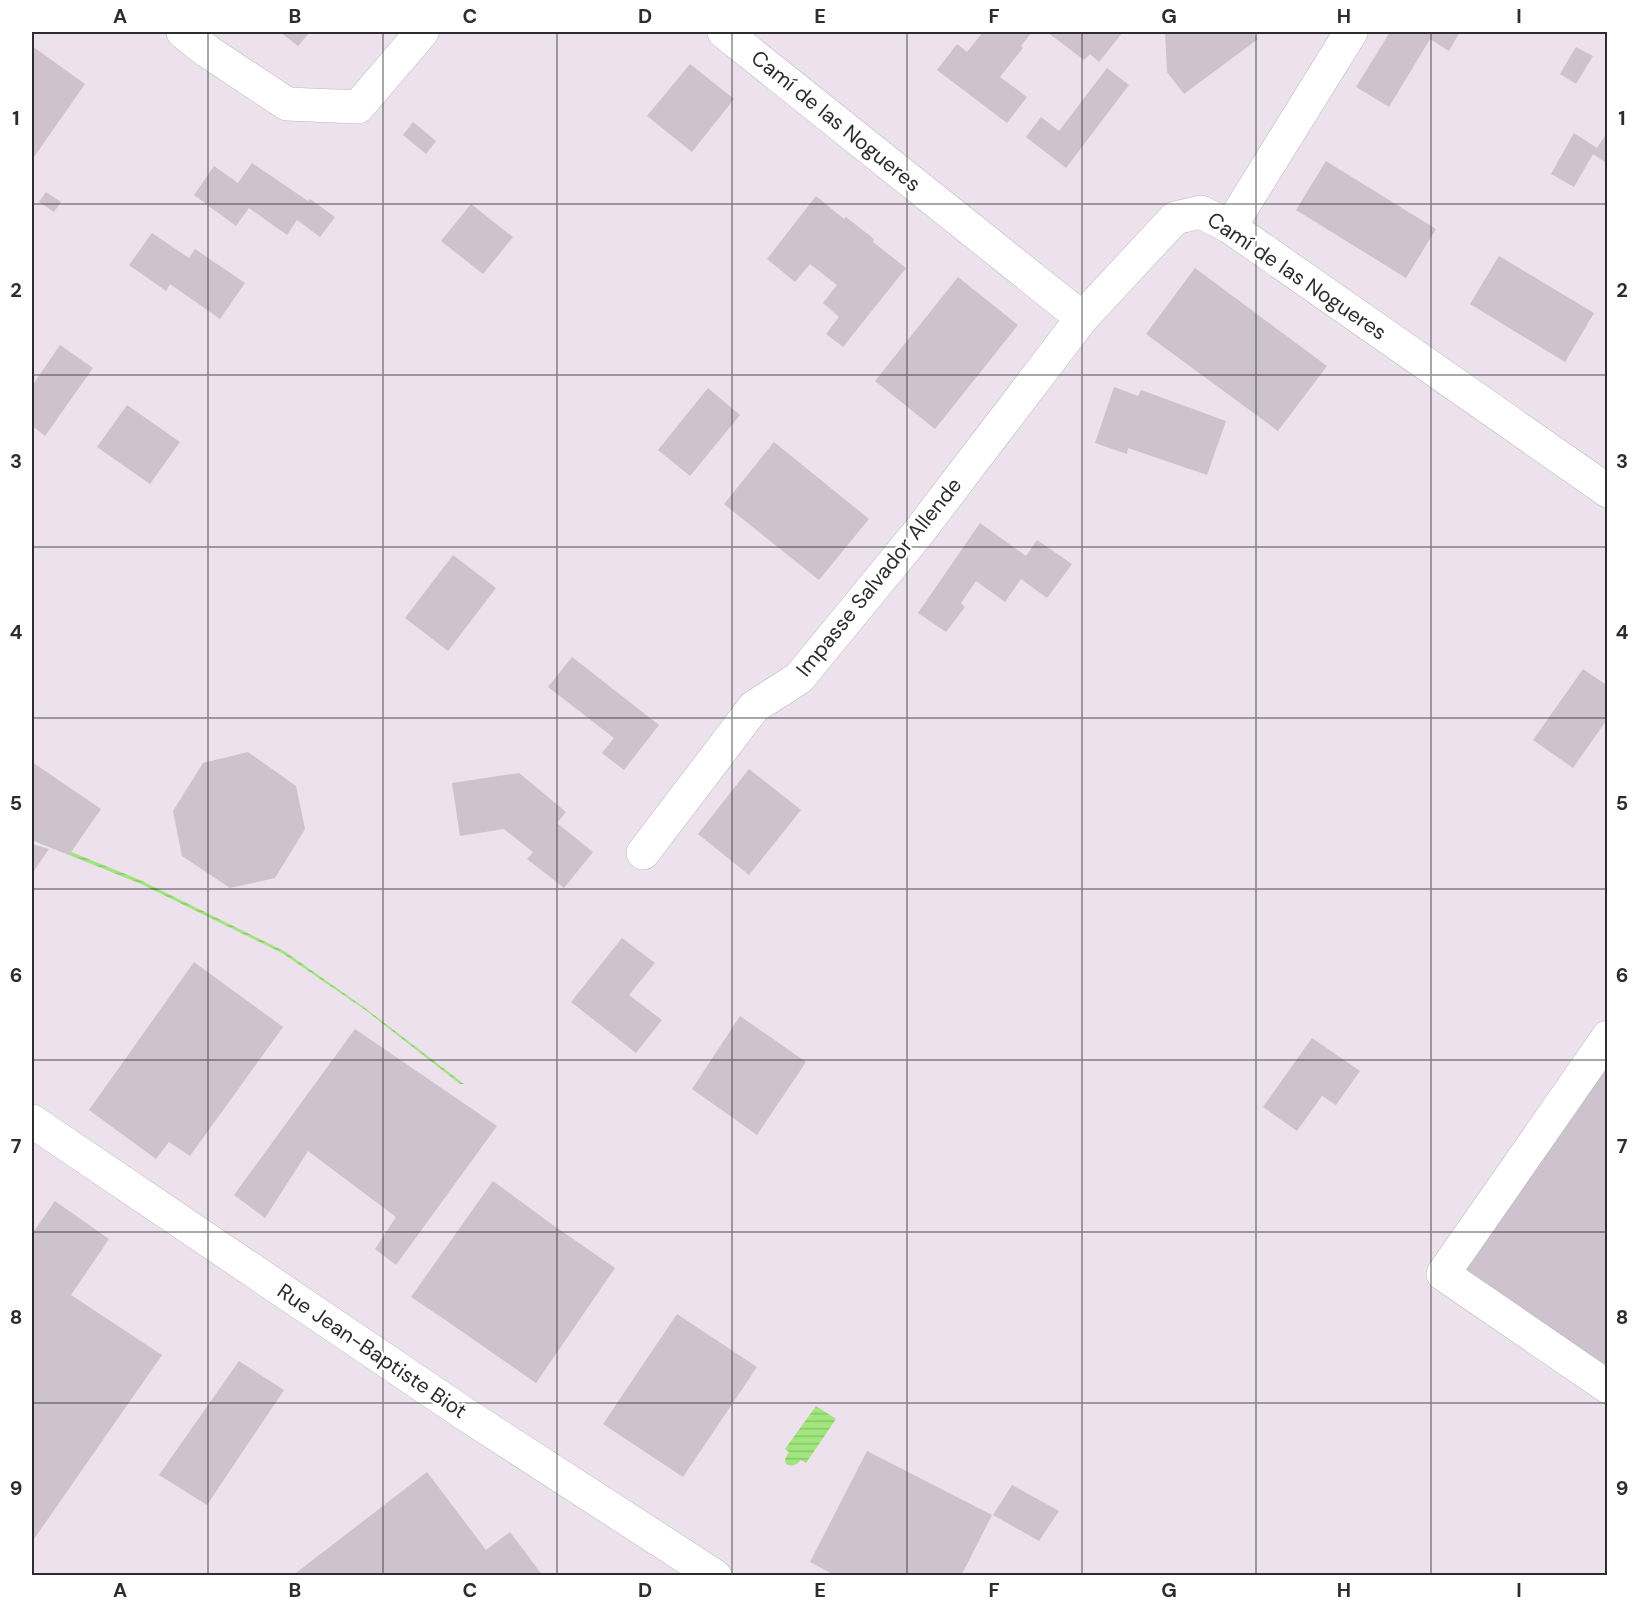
<svg xmlns="http://www.w3.org/2000/svg" width="1639" height="1607" font-family="'DM Sans',sans-serif">
  <defs>
    <pattern id="water-rules" width="6" height="5" patternUnits="userSpaceOnUse" patternTransform="scale(1.5)"><rect width="6" height="5" fill="#a1e57d"/><path d="M0 2.5h6" fill="none" stroke="#8bc56c"/></pattern>
  </defs>
  <rect width="100%" height="100%" fill="#ece1ed"/>
  <path fill="url(#water-rules)" d="M32,836l108,44 144,71 81,57 99,76h-4l-96,-75 -82,-56 -141,-69 -109,-44z
    M816,1406l20,13 -30,44 -5,-3c-5,5 -8,7 -15,4l-1,-5 4,-7 -4,-3z"/>
  <path fill="#cdc2cd" d="M280,32h30l-12,14z
    M983,32h49l-11,14 2,2 -23,29 27,20 -20,26 -70,-53 20,-26 10,8z
    M1047,32h76l-24,30 -9,-8 -6,6z
    M1165,32h87l6,7 -74,55 -17,-22z
    M1390,32h70l-11,19 -19,-12 -41,68 -33,-20z
    M32,46l53,38 -51,73 -2,-2z
    M1576,47l17,9 -17,28 -16,-10z
    M690,64l44,35 -42,53 -45,-36z
    M1107,68l22,17 -63,83 -40,-31 15,-20 18,14z
    M413,122l23,19 -10,13 -23,-19z
    M1608,131v33l-15,-10 -19,33 -23,-13 23,-41 23,15z
    M1326,161l110,68 -30,49 -110,-68z
    M252,163l56,38 2,-2 25,18 -15,20 -23,-17 -10,15 -38,-27 -13,18 -42,-31 20,-29 24,17z
    M46,192l15,10 -7,10 -15,-10z
    M816,196l28,23 2,-2 28,22 -1,3 33,26 -63,79 -17,-13 13,-17 -16,-14 14,-18 -27,-21 -15,18 -28,-23z
    M471,204l42,33 -30,37 -42,-33z
    M152,233l37,25 6,-9 50,34 -25,36 -50,-35 -4,7 -37,-26z
    M1499,256l95,57 -29,49 -95,-58z
    M1195,268l132,98 -49,65 -132,-97z
    M958,277l60,48 -83,104 -60,-48z
    M60,345l33,23 -48,68 -13,-10v-40z
    M1114,387l24,9 3,-6 85,31 -19,54 -79,-27 -1,6 -32,-11z
    M708,388l32,27 -50,61 -32,-26z
    M127,405l53,37 -30,42 -53,-37z
    M774,442l95,77 -50,61 -95,-76z
    M980,523l46,33 11,-16 35,24 -25,34 -26,-19 -16,23 -29,-21 -15,22 4,4 -19,25 -28,-19z
    M453,555l43,33 -48,63 -43,-33z
    M572,657l87,68 -35,45 -22,-17 12,-15 -66,-51z
    M1583,669l25,17v32l-35,50 -40,-28z
    M248,752l48,34 9,43 -30,49 -45,10 -48,-32 -9,-45 30,-48z
    M32,762l69,47 -32,46 -37,-15z
    M749,769l52,41 -52,65 -51,-41z
    M519,773l47,39 -9,11 36,29 -29,36 -37,-29 6,-7 -29,-23 -44,7 -8,-53z
    M32,844l17,5 -17,25z
    M622,938l33,25 -26,32 33,25 -26,33 -65,-51z
    M194,962l89,65 -93,129 -21,-14 -13,17 -67,-49z
    M740,1016l66,46 -49,73 -65,-46z
    M355,1029l142,97 -101,139 -21,-16 21,-32 -88,-66 -43,67 -31,-23z
    M1312,1038l48,33 -24,34 -14,-9 -25,35 -34,-24z
    M1608,1064v304l-144,-100z
    M493,1181l57,42 65,45 -79,115 -92,-64 -33,-22z
    M55,1201l54,38 -38,56 91,60 -128,184 -2,-2v-303z
    M677,1314l80,53 -74,110 -80,-53z
    M239,1361l45,29 -77,115 -48,-30z
    M867,1451l125,64 -31,61h-125l-26,-14z
    M427,1472l59,78 24,-18 33,44h-251z
    M1012,1485l47,26 -20,30 -46,-26z"/>
  <g fill="none" stroke-linecap="round" stroke-linejoin="round">
    <g stroke="#b4bfb7" stroke-width="34">
      <path id="minor" d="M183,32l24,19 80,53 71,3 64,-75
        M724,32l358,286 93,-100 26,-6 29,15 378,264
        M1230,227l121,-195
        M643,853l111,-146 45,-29 119,-145 164,-215
        M1608,1037l-165,237 165,113
        M32,1121l436,295 247,160"/>
    </g>
    <use href="#minor" stroke="#fff" stroke-width="33"/>
  </g>
  <path fill="none" stroke="#2d2d2d" stroke-width="1.5" stroke-opacity="0.55" d="M208,32v1544M383,32v1544M557,32v1544M732,32v1544M907,32v1544M1082,32v1544M1256,32v1544M1431,32v1544M32,204h1576M32,375h1576M32,547h1576M32,718h1576M32,889h1576M32,1060h1576M32,1232h1576M32,1403h1576"/>
  <g text-anchor="middle" stroke-width="4.5" stroke-linejoin="round" paint-order="stroke">
    <g font-size="21" fill="#2d2d2d" stroke="#fff">
      <text transform="translate(836 121) rotate(39)" y="7">Camí de las Nogueres</text>
      <text transform="translate(1297 276) rotate(34)" y="7">Camí de las Nogueres</text>
      <text transform="translate(879 577) rotate(-51)" y="7">Impasse Salvador Allende</text>
      <text transform="translate(372 1351) rotate(34)" y="7">Rue Jean-Baptiste Biot</text>
    </g>
  </g>
  <rect width="1639" height="1607" fill="none" stroke="#ffffff" stroke-width="66"/>
  <rect x="33" y="33" width="1573" height="1541" fill="none" stroke="#2d2d2d" stroke-width="2"/>
  <g font-size="20" text-anchor="middle" font-weight="bold" fill="#2d2d2d">
    <text x="120" y="23">A</text>
    <text x="295" y="23">B</text>
    <text x="470" y="23">C</text>
    <text x="645" y="23">D</text>
    <text x="820" y="23">E</text>
    <text x="994" y="23">F</text>
    <text x="1169" y="23">G</text>
    <text x="1344" y="23">H</text>
    <text x="1519" y="23">I</text>
    <text x="16" y="125">1</text>
    <text x="1622" y="125">1</text>
    <text x="16" y="297">2</text>
    <text x="1622" y="297">2</text>
    <text x="16" y="468">3</text>
    <text x="1622" y="468">3</text>
    <text x="16" y="639">4</text>
    <text x="1622" y="639">4</text>
    <text x="16" y="810">5</text>
    <text x="1622" y="810">5</text>
    <text x="16" y="982">6</text>
    <text x="1622" y="982">6</text>
    <text x="16" y="1153">7</text>
    <text x="1622" y="1153">7</text>
    <text x="16" y="1324">8</text>
    <text x="1622" y="1324">8</text>
    <text x="16" y="1495">9</text>
    <text x="1622" y="1495">9</text>
    <text x="120" y="1597">A</text>
    <text x="295" y="1597">B</text>
    <text x="470" y="1597">C</text>
    <text x="645" y="1597">D</text>
    <text x="820" y="1597">E</text>
    <text x="994" y="1597">F</text>
    <text x="1169" y="1597">G</text>
    <text x="1344" y="1597">H</text>
    <text x="1519" y="1597">I</text>
  </g>
</svg>
